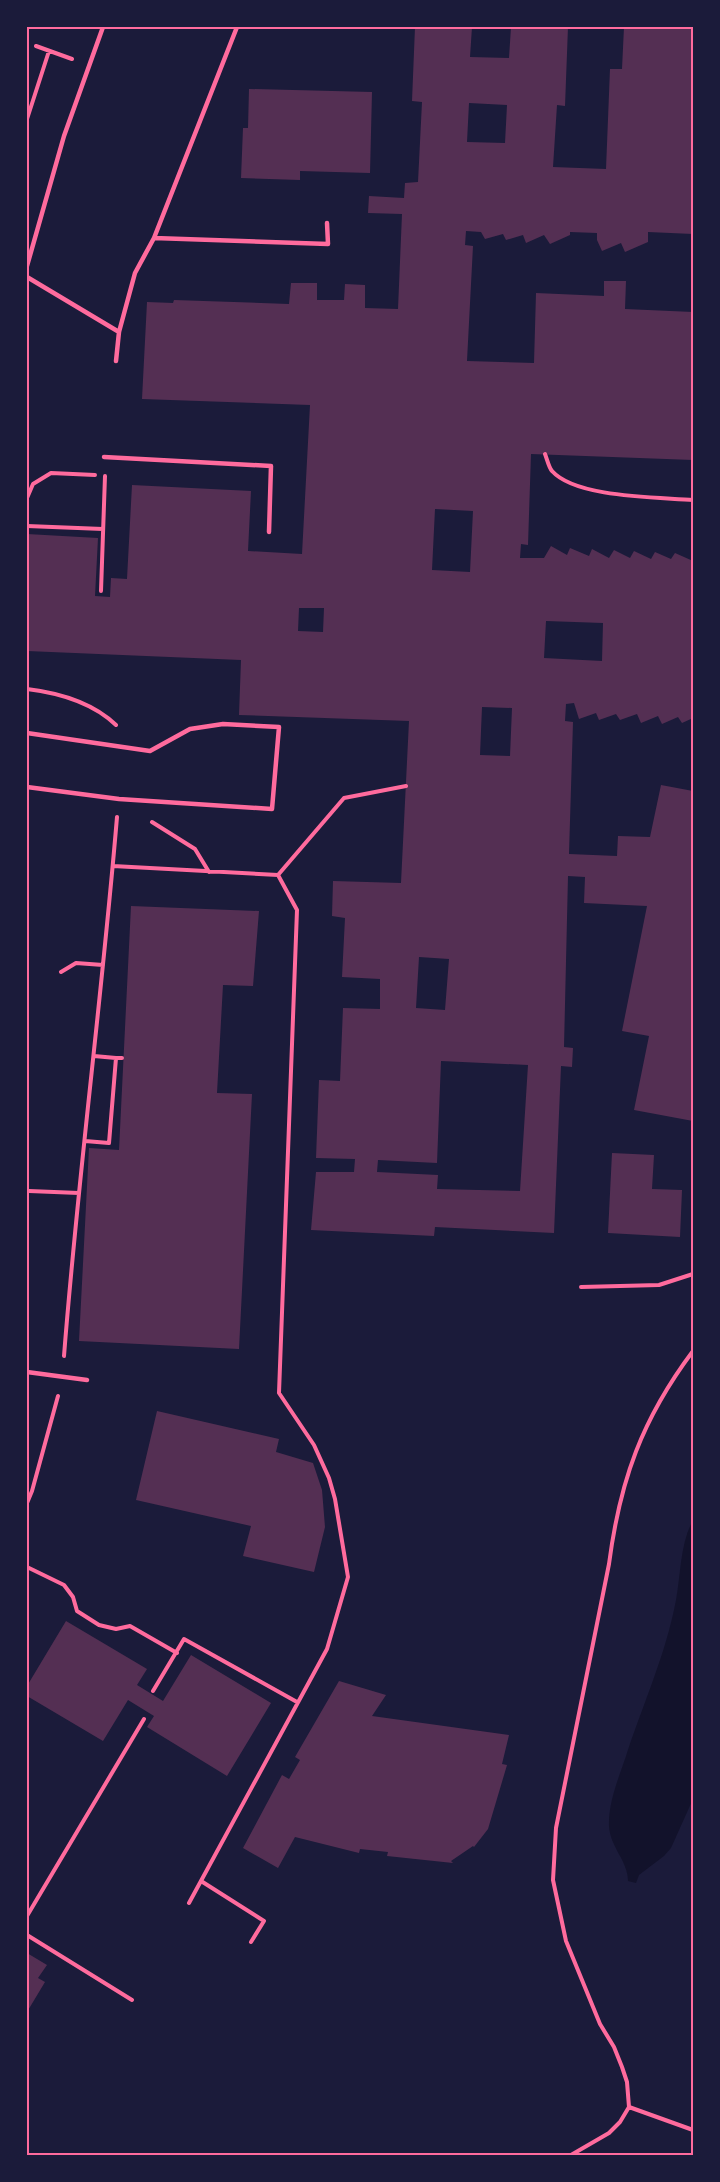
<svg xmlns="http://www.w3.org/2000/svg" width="720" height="2182" font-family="Manrope,sans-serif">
  <rect width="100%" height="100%" fill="#1b1b3a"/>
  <path fill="#12122b" d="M693,1520v279l-22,49 -7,8 -25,19 -3,8 -8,-2c0,-20 -18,-34 -19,-55 -1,-23 10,-49 17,-70 17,-52 40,-102 50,-156 5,-27 4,-56 17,-80z"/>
  <path fill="#542f53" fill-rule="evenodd" d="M415,27h57l-2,30 39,1 2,-31h57l-3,79 -8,-1 -4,62 53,2 4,-100h12l2,-42h69v207l-45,-2v10l-23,10 -4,-9 -19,8 -5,-11v-7l-27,-1v3l-20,9 -6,-9 -18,8 -3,-8 -17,5 -3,-6 -18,5 -4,-7 -15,-1 -1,14 8,1 -6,115 67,2 2,-70 68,3v-15h22l-1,28 68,3v148l-162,-6 -3,91 -7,-1 -1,14h24l7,-12 16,9 3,-7 19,8 3,-7 17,9 5,-8 16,8 4,-7 17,8 4,-7 16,7 4,-6 18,8v157l-11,5 -4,-6 -16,7 -4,-8 -17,7 -4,-9 -17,6 -4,-6 -17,6 -3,-7 -17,6 -5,-16 -8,1 -1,17 8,1 -4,132 48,2 1,-20 32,1 11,-52 32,6v330l-59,-11 15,-74 -27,-5 25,-125 -63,-3 1,-26 -17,-1 -4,171 9,1 -1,19 -11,-1 -7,167 -119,-6 -1,9 -123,-6 5,-58h38l1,-13 -39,-1 3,-78 21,1 3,-73 37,1v-30l-38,-2 3,-59 -13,-2 1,-35 68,2 8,-162 -170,-6 2,-55 -214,-9v-117l71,4 -3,58 15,1 1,-19 16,1 5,-94 119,6 -3,60 54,3 8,-149 -168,-6 5,-97 26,1 1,-3 115,4 2,-21h26v17h27l1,-16 20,1v23l33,1 4,-95 -34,-1 1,-17 35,2 1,-15 13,-1 4,-80 -10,-1zM469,103l38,2 -2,38 -38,-1zM435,509l38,2 -3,61 -38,-2zM299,608h25l-1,24 -25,-1zM546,621l57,2 -1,38 -58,-3zM482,707l30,1 -2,48 -30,-1zM419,957l30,2 -4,51 -29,-2zM441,1061l87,4 -8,126 -83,-2 1,-14 -61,-3 1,-12 59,3z
    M249,89l123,3 -2,81 -70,-2v9l-59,-2 2,-50h5z
    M131,906l128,5 -6,75 -30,-1 -6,108 35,1 -13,255 -160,-8 10,-193 30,2z
    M612,1153l42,2 -2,34 30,1 -2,47 -72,-4z
    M157,1411l122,28 -3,13 37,11 9,27 3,37 -11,45 -71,-16 8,-30 -115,-26z
    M66,1621l81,48 -10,16 26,16 28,-46 80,48 -44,73 -80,-49 7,-11 -26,-16 -25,41 -76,-45v-10z
    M339,1681l47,14 -14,21 137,19 -7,29 5,1 -19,64 -14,18 -1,-1 -22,15 2,2 -66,-7 1,-4 -28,-3 -1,4 -64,-16 -17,31 -35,-20 39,-73 7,4 11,-19 -5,-3z
    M27,1953l20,12 -9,13 7,4 -18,30z"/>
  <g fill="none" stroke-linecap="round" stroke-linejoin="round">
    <path stroke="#ff6b9d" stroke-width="4" d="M36,46l36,13
      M27,119l22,-68
      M545,454c2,5 4,14 7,17 24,27 106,26 141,29
      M27,498l6,-14 18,-11 44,2
      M27,526l76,3
      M101,591l4,-115
      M27,689c33,4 65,13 89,36
      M152,822l43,27 14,23
      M113,866l165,9
      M278,875l66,-77 62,-12
      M61,972l15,-9 27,2
      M94,1056l22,2
      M85,1141l24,2 7,-85h6
      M29,1191l50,2
      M581,1287l78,-2 34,-11
      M64,1356c14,-180 38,-359 53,-539
      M27,1503l5,-12 26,-95
      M27,1567l37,18 9,12 4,14 22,14 17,4 14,-3 47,27
      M153,1691l31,-52 113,63
      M201,1881l63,40 -13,21
      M189,1903l138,-254 21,-72 -13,-78 -6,-21 -15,-33 -35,-52 18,-483 -19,-35
      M27,1916l117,-197
      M27,1935l105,65
      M629,2107l64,23
      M571,2155l38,-22 11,-11 9,-15 -2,-25 -5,-15 -8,-20 -14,-23 -34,-83 -13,-61 3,-52 53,-264c11,-84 33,-145 84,-213"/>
    <path stroke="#ff6b9d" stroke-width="4.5" d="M154,238l174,6 -1,-21
      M27,266l37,-130 39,-109
      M27,277l92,55
      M116,361l3,-29 16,-59 19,-35 83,-211
      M104,457l167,9 -2,66
      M27,733l123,18 40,-22 33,-5 56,3 -7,82 -153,-10 -92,-12
      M27,1372l60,8"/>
  </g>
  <rect width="720" height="2182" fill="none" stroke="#1b1b3a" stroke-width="57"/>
  <rect x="28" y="28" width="664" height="2126" fill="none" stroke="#ff6b9d" stroke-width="2"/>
</svg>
